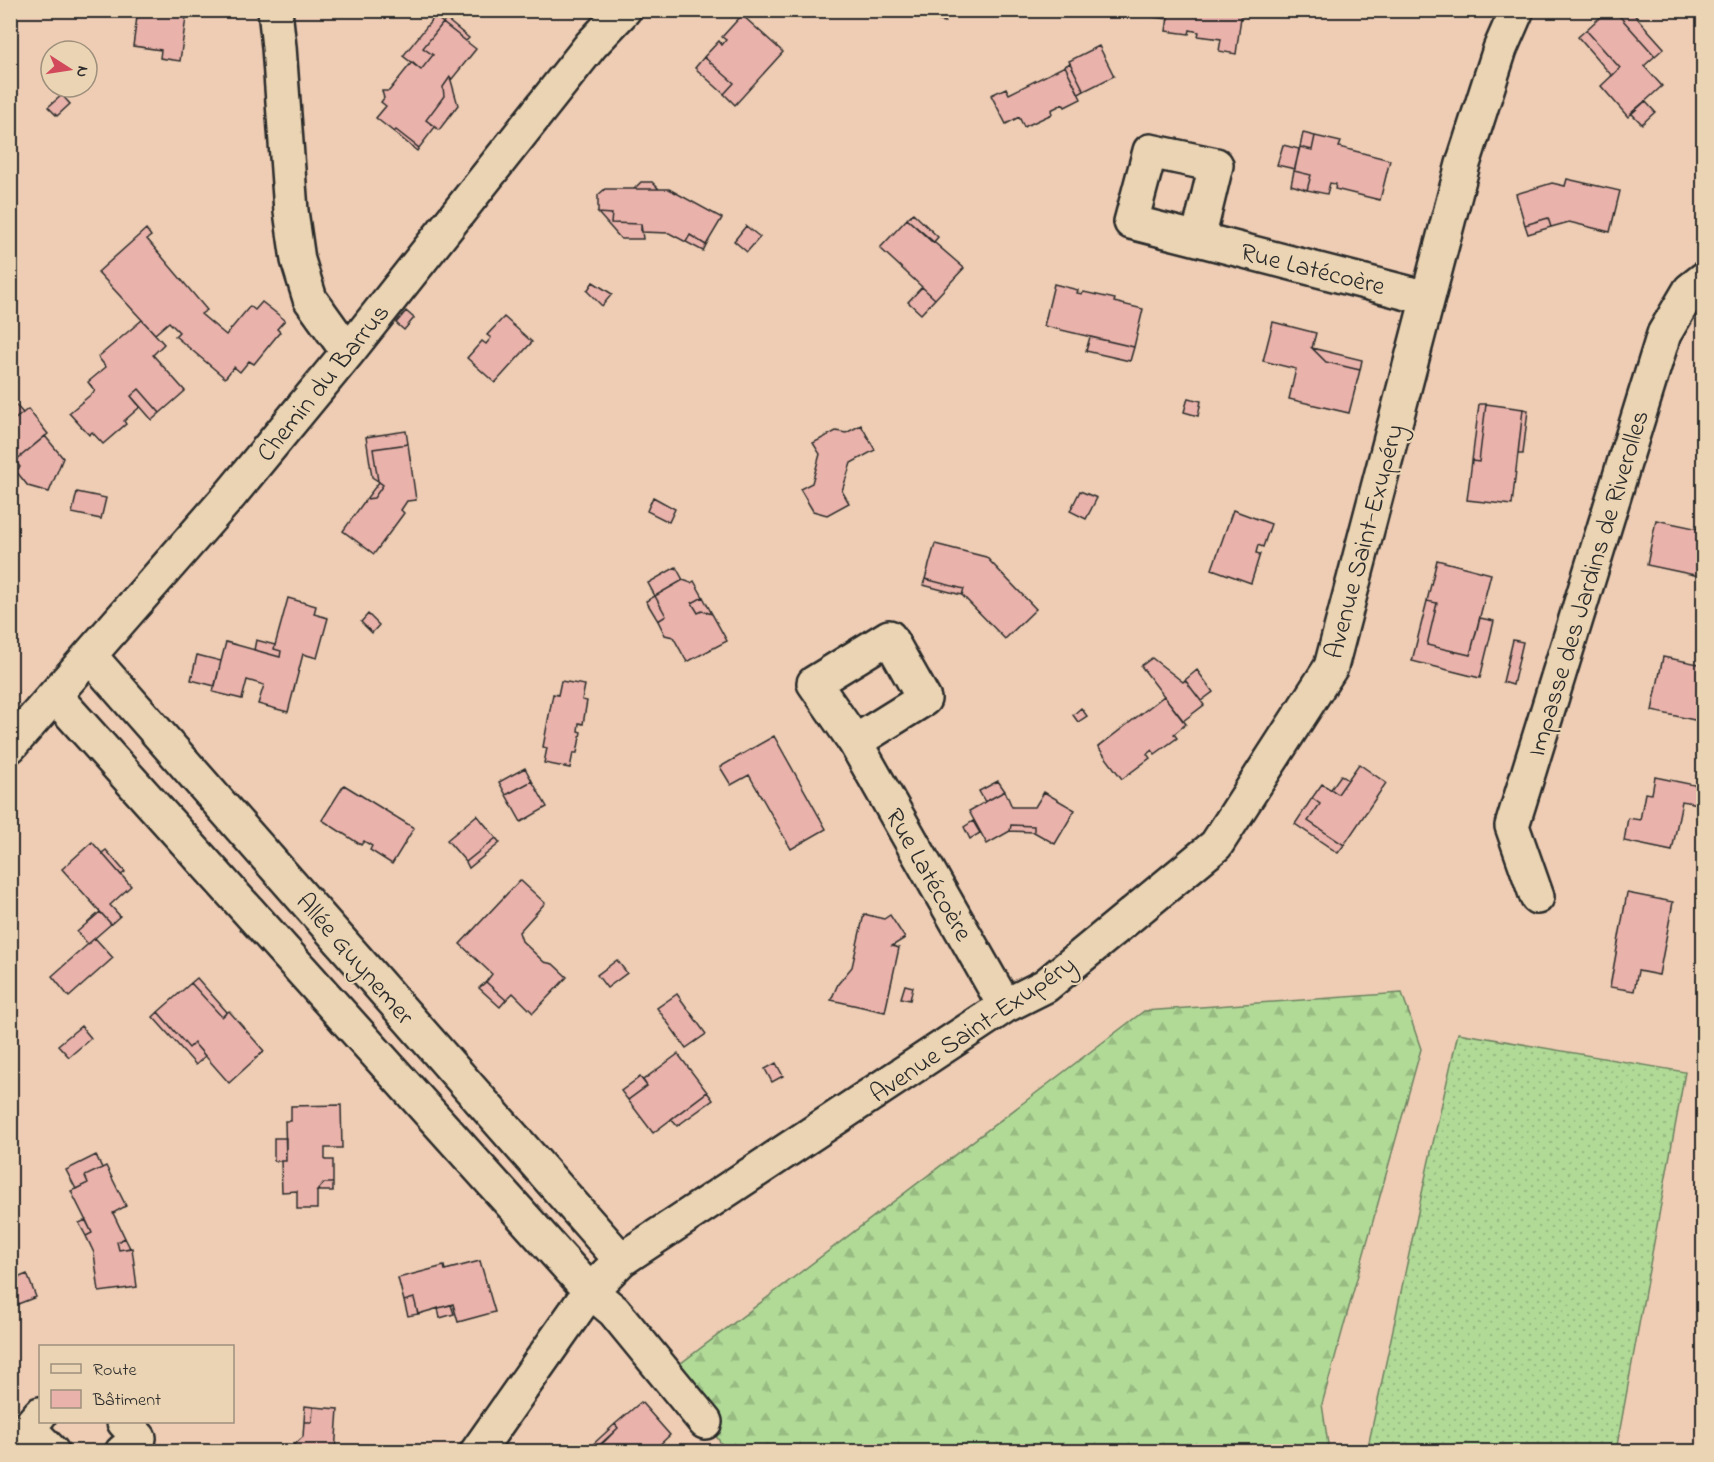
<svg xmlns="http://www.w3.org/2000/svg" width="1714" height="1462" font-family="'Indie Flower',sans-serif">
  <defs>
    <pattern id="grass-dots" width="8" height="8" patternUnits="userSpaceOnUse" patternTransform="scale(1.5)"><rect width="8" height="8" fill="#b1da97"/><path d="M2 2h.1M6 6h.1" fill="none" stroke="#98bb82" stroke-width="1.8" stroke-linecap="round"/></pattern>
    <pattern id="forest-firs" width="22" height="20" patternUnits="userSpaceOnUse" patternTransform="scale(1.5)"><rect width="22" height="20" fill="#b1da97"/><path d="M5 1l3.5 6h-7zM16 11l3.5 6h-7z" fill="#98bb82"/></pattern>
  </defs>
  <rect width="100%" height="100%" fill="#eecdb4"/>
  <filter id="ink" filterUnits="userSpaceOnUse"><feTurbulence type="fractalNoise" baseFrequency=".0167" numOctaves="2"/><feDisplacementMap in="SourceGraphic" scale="12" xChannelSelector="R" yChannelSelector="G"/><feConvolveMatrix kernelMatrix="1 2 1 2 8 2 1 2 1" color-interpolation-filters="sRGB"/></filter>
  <g filter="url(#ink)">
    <path fill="url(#grass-dots)" stroke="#6e8261" stroke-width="1.5" d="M1458,1033l227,39 -69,379h-245l-2,-9 59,-277z"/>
    <path fill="url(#forest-firs)" stroke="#6e8261" stroke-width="1.5" d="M1402,993l19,56 -99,355 7,47h-603l-54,-81 472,-359z"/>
    <path fill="#e9b2aa" stroke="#2b2b2b" stroke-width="1.5" d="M138,10h49l-7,51 -20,-3 1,-8 -28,-4z
      M893,10h55l-3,12z
      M1155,10h14l-1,9 -14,-2z
      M1169,10h73l-6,44 -17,-3 2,-12 -23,-3 1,-4 -9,-2 -1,4 -23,-3z
      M1608,10h6l41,46 -11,10 18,20 -34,31 -27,-31 19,-18 -34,-38z
      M1614,10h16l34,38 -9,8z
      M742,15l41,37 -48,53 -11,-11 10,-11 -30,-26 15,-16 3,4 4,-5 -4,-3z
      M435,16l8,7 -20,25 10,7 -12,15 -18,-14z
      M446,19l23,19 -3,3 -23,-18z
      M443,23l33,26 -24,30 -2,-2 -7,10 1,9 -18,24 9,7 -16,21 -23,-18 -2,2 -18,-14 10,-12 -5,-4 3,-4 -2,-7h7l23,-29 9,8 12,-15 -10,-7z
      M1586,30l34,38 -8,8 -34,-39z
      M1099,46l15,30 -30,15 -15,-30z
      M704,57l30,26 -10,11 -29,-26z
      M1070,63l14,28 -5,3 -14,-28z
      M1065,66l16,33 -16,8 -2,-3 -12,6 1,4 -28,13 -5,-10 -13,7 -15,-29 15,-7 3,6z
      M450,77l8,28 -19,25 -13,-10 18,-24 -1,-9z
      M62,95l8,9 -13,12 -9,-9z
      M1645,101l10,11 -13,12 -11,-11z
      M396,130l23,18 -2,3 -23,-19z
      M1303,133l12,3 -3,14 -12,-3z
      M1315,136l26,6 -2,5 51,13 -10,40 -45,-11 1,-5 -6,-1 -3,11 -20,-4 4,-15 -17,-4 6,-24 12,3z
      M1283,145l16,4 -4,20 -18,-4z
      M1294,171l17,4 -4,15 -16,-5z
      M1567,179l53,12 -10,41 -41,-10 -18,5 -3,-9 -23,7 -9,-31 36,-11 13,3z
      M641,182h11l7,7h-25z
      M605,189h64l53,29 -16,27 -16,-10 -4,7 -17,-9 -28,-1v-8l-30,-1 1,-9 -14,-1v-18z
      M598,213l14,1 -1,9 30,1 2,15h-22z
      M913,213l25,24 -5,6 -26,-24z
      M1548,218l3,9 -23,7 -3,-9z
      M907,219l57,49 -29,31 -55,-51z
      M746,226l14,11 -13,15 -13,-11z
      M146,229l5,7 -4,3 60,71 -6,4 25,21 24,-29 5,4 7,-8 23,18 -8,9 3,3 -26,32 -5,-3 -9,11 -6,-5 -9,11 -50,-42 4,-4 -10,-10 -14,12 -57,-62z
      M690,235l16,10 -3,6 -17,-9z
      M593,282l19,12 -10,12 -15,-15z
      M1054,284l24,6 -1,3 5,1 2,-2 31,7 -1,3 29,7 -9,38 -90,-21z
      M922,287l13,12 -14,15 -13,-12z
      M406,311l8,7 -10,12 -8,-7z
      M504,317l28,25 -37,41 -28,-25 15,-17 4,3 5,-6 -4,-3z
      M142,320l22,24 -11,11 32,36 -25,22 -21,-24 -8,7 9,11 -16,14 2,3 -23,20 -11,-12 -3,3 -20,-22 26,-22 -7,-9 18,-15 -8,-10z
      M1273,322l43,11 -4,15 14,14 34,8 -11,43 -60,-14 7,-30 -33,-8z
      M1090,337l44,10 -4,14 -44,-10z
      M1312,348l50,12 -2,10 -34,-8z
      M139,389l21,24 -8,7 -21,-24z
      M1188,398l13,3 -3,15 -14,-4z
      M10,399l13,14 -13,10z
      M1479,404h7l-7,58 -7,-1z
      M1486,404l37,5 -11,96 -45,-5 5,-39 7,1z
      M28,409l20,25 -33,27 5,6 -10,8v-52z
      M1523,409l5,1 -5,44h-5z
      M861,425l14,25 -24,13 -9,28 7,12 -22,12 -14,-4 -13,-22 12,-6 8,-29 -7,-11 23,-12 10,2z
      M406,431l2,13 -35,5 5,32 -6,-4 -6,-40z
      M45,436l18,22 -14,34 -21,-6 -12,-15 4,-4 -5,-6z
      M408,444l8,56 -9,1 -6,9 3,3 -30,41 -31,-23 23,-32 8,-1 9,-13 -5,-4 -5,-32z
      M379,482l4,3 -9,13 -8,1z
      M1080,491l17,7 -11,21 -16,-8z
      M77,492l29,6 -5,21 -29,-6z
      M653,497l22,12 -6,13 -22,-11z
      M1233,510l38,14 -8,23 -5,-2 -2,8 4,1 -9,29 -39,-14z
      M1656,520l48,10v47l-57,-12z
      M935,544l51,13 50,52 -31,30 -43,-44 2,-6 -39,-10z
      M1437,560l54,14 -21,81 -43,-10 10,-42 -10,-2z
      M676,567l7,13 -28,16 -7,-13z
      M925,579l39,10 -2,6 -39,-10z
      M683,580l8,3 3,-2 9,16 -11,6 6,10 4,-2 10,3 15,27 -40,21 -14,-25 -8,-2 -7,-14 8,-5 -11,-20z
      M655,596l11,20 -8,5 -12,-20z
      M703,597l9,17 -10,-3 -4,2 -6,-10z
      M288,598l28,8 -2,8 14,4 -11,40 -14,-4 -15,58 -30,-8 6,-19 -17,-5 -5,19 -29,-7 13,-50 54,15 1,-6 -7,-2z
      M1427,601l10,2 -10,42 43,10 10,-37 14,3 -14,57 -68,-17z
      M368,614l11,11 -7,8 -11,-11z
      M256,640l19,5 -1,4 7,2 -1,6 -26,-7z
      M1513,640l10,2 -10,43 -10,-3z
      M197,655l24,6 -6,25 -24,-6z
      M1663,657l41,8v57l-52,-11z
      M1152,658l31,24 2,-2 19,25 -21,16 -42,-55z
      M1197,670l16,22 -12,9 -16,-21z
      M561,681l24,4 -3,15 5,1 -4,23 -4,-1 -1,8 3,1 -4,21h-4l-3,15 -26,-5 3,-15 -4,-1 10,-53 5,1z
      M1164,696l22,28 -12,10 3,4 -22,16 -3,-4 -5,4 3,4 -28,21 -24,-32z
      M1081,708l6,8 -9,6 -5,-7z
      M774,736l52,93 -35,20 -42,-74 -18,10 -11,-18z
      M1359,764l27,19 -42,62 -36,-24 12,-17 -8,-6 10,-14 16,10z
      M525,768l7,13 -26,14 -7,-13z
      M1341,775l7,5 -10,14 -7,-5z
      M1655,777l49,10v18l-22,-4 -10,50 -48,-10 4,-23 12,2 5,-27 7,1z
      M532,781l15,26 -26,15 -15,-27z
      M998,781l7,10 -20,11 -6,-11z
      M344,785l70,43 -22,36 -22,-14 2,-4 -8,-5 -3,4 -39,-25z
      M1005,791l7,16h23l9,-15 31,18 -20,34 -21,-12v-6l-23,-1 -1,6 -23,13 -18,-33z
      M1312,798l8,6 -12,17 36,24 -6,8 -43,-29z
      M477,815l19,23 -30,24 -19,-22z
      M973,821l7,12 -10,6 -6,-12z
      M1011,825l23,1v6l-24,-1z
      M496,838l4,5 -31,25 -3,-6z
      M92,842l39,44 -21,19 10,11 -9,8 -49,-55z
      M106,850l19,22 -4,3 -19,-22z
      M520,880l25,23 -26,29 3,9 22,21 9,2 14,13 -34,36 -20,-20 -7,7 -20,-18 6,-8 -32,-30z
      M1627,893l46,9 -14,73 -21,-4 -4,20 -24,-4z
      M100,912l11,12 -23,20 -11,-12z
      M864,914l20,5 6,-4 15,23 -13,8 7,2 -14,64 -54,-12 7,-16 14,-17z
      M95,938l18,20 -44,39 -17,-21z
      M617,960l10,13 -20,15 -10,-13z
      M197,978l30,34 -5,5 -31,-34z
      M486,982l20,18 -6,7 -21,-19z
      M191,983l31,34 7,-6 35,40 -35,32 -35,-40 -5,5 -31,-36z
      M905,985l8,2 -3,13 -9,-2z
      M677,994l29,40 -20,14 -29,-40z
      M158,1012l31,36 5,-5 11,13 -9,9 -43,-48z
      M81,1026l10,12 -22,19 -11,-12z
      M678,1054l29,38 -54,41 -25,-33 19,-14 -4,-6z
      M776,1063l7,13 -11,6 -7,-13z
      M640,1077l7,9 -19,14 -7,-9z
      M707,1092l6,8 -36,26 -6,-7z
      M341,1105l1,43h-17v12h8v23h-9l-7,8v18h-20v-18l-15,1 -1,-31h5l-1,-40h6v-15z
      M274,1138h12v23h-12z
      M96,1155l6,13 -17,8 3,7 -12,6 -10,-19z
      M106,1166l20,40 -13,7 12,25 -8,4 2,8 13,-2 5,39 -38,5 -5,-39 -8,-17 6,-3 -21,-42 17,-8 -3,-7z
      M324,1183h9v8h-16z
      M86,1220l6,13 -6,3 -7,-13z
      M125,1238l5,10 -11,2 -2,-8z
      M480,1261l15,51 -37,10 -5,-18 -35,10 -4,-16 -10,3 -6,-23 46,-12 1,4z
      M27,1274l9,23 -18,7 -8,-23z
      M414,1298l4,16 -10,2 -4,-15z
      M451,1305l3,9 -14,4 -2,-10z
      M641,1402l29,33 -18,17h-58l24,-24 -3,-4z
      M305,1406l8,1 -1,15h-8z
      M313,1407l25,2 -3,43h-49l17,-15 1,-15h8z
      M615,1424l3,4 -25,23 -3,-4z"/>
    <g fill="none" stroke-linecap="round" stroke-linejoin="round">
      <g stroke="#2b2b2b" stroke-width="38">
        <path id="minor" d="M275,10l4,37 12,164 7,49 12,39 38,53
          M1150,151l66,14 -18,74 -67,-17z
          M1198,239l229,59
          M889,637l35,62 -69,43 -41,-59z
          M90,656l531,604
          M55,696l535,595 24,20 91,111
          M855,742l150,264
          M10,746l221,-252 117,-142 243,-307 33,-35
          M1537,897l-25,-71 152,-492 26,-44 14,-11
          M40,1414l-12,14 24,24
          M122,1452l17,-14 -15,-16
          M477,1452l113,-161 31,-31 384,-254 40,-20 171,-141 115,-178 132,-503 37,-115 17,-39"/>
      </g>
      <use href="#minor" stroke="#ead4b3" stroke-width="33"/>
    </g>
  </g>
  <g text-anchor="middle" stroke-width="4.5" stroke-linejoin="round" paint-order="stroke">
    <g font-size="26" fill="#2b2b2b" stroke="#ead4b3">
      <text transform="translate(1313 268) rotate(14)" y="9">Rue Latécoère</text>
      <text transform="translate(322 382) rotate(-51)" y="9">Chemin du Barrus</text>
      <text transform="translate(1363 541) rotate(-75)" y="9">Avenue Saint-Exupéry</text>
      <text transform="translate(1587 583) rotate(-73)" y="9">Impasse des Jardins de Riverolles</text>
      <text transform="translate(930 874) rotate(60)" y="9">Rue Latécoère</text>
      <text transform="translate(356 958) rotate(49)" y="9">Allée Guynemer</text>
      <text transform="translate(972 1028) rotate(-34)" y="9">Avenue Saint-Exupéry</text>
    </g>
  </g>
  <rect width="1714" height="1462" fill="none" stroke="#ead4b3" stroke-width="36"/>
  <rect x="18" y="18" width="1678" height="1426" fill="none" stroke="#2b2b2b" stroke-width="2" filter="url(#ink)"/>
  <rect x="39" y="1345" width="195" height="78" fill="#ead4b3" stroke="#9e907d" stroke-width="1.5"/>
  <rect x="51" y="1364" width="30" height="9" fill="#ead4b3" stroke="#9e907d" stroke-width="1.5"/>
  <text x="93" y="1375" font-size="18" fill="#2b2b2b">Route</text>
  <rect x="51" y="1390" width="30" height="18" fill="#e9b2aa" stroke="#9e907d" stroke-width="1.5"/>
  <text x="93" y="1405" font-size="18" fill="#2b2b2b">Bâtiment</text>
  <g transform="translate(69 69) rotate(102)"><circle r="28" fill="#ead4b3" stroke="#9e907d" stroke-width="1.5"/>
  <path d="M0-4.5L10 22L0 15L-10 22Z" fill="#d1495b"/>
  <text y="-9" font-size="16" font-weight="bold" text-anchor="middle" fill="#2b2b2b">N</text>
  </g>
</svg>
